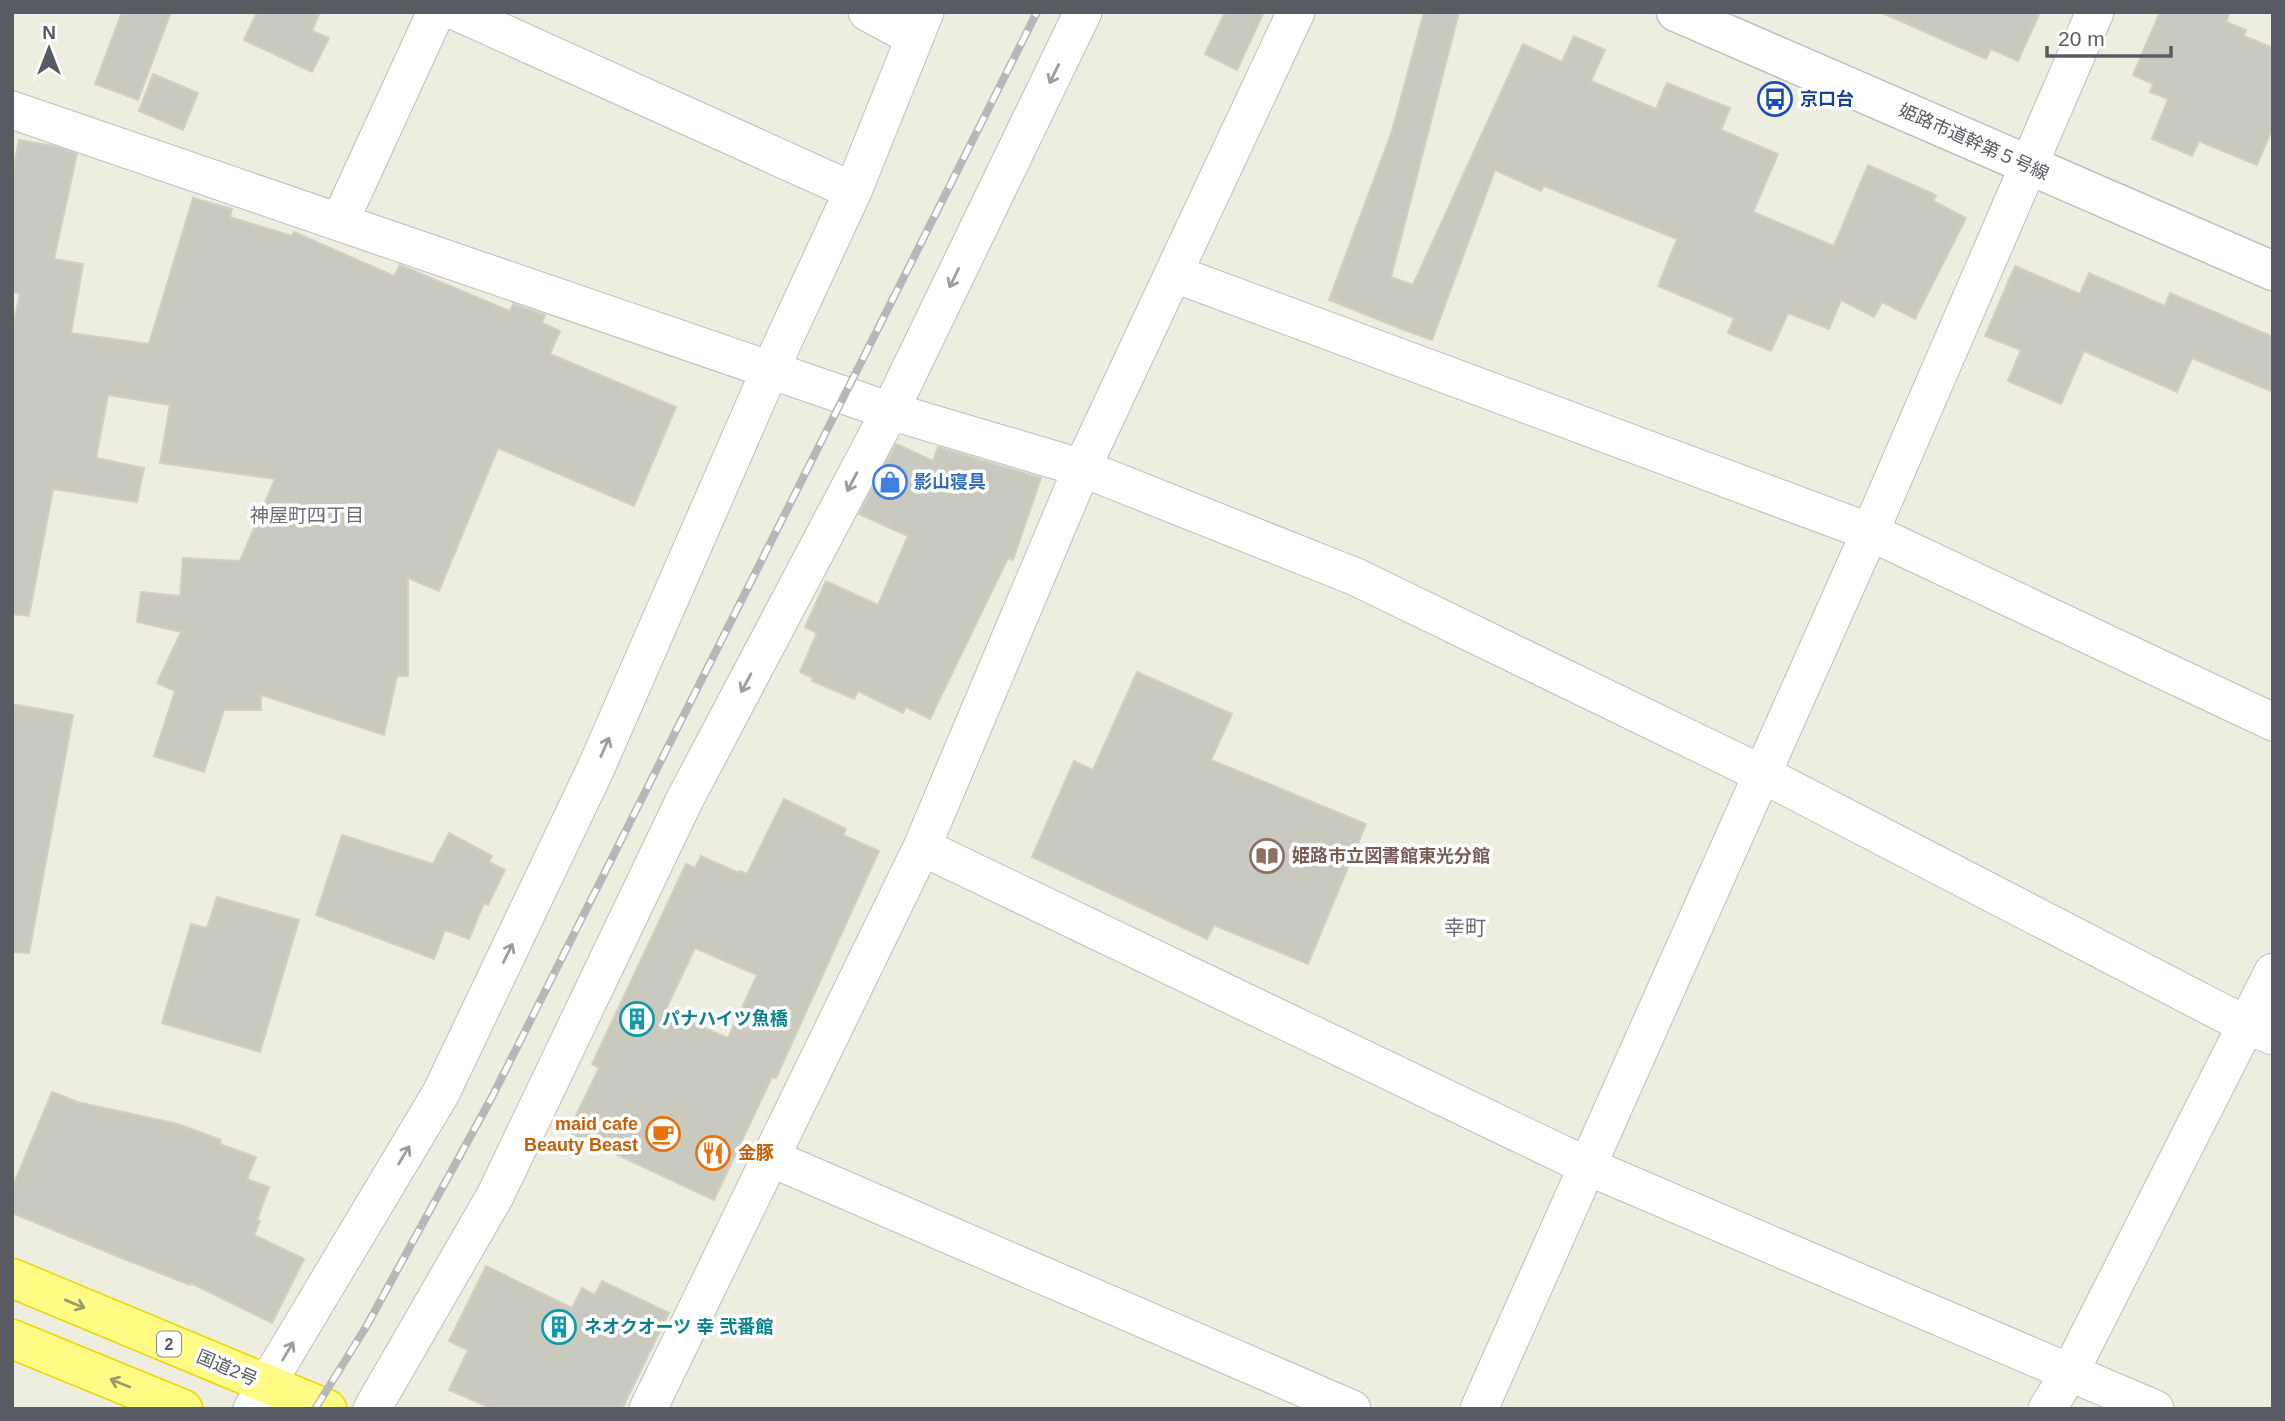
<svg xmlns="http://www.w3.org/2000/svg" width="2285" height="1421" font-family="Helvetica,'Noto Sans JP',sans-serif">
  <rect width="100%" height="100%" fill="#edede0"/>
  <path fill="#cac9bf" stroke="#d2d0be" stroke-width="2" fill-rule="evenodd" d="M122,12h49l-33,88 -43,-16z
    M257,12h63l-8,19 17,7 -17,34 -68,-32z
    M1225,12h39l-27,58 -32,-16z
    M1424,12h35l-68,265 22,8 110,-241 39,18 12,-26 31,14 -14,31 65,28 11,-26 63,25 -9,22 57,24 -25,58 81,34 34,-81 68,30 -3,6 33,17 -51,101 -33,-17 -8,15 -33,-17 -12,29 -41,-16 -17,38 -43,-18 6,-15 -76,-32 19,-47 -133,-53 -3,5 -46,-21 -63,170 -33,-12 -70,-28 63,-169z
    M1880,12h160l-22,49 -27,-12 -5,10z
    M2160,12h70l-4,10 20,8 -2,6 29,12v79l-16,38 -58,-24 -7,15 -40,-17 16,-40 -18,-7 3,-8 -20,-9z
    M153,74l45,19 -15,37 -44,-19z
    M19,140l35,6 23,8 -23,105 29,5 -12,69 78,11 44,-146 39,11 -2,8 62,19 2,-4 100,44 6,-11 110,46 3,-7 32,11 -3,8 18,8 -10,23 126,53 -42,99 -136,-58 -59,143 -31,-13v98h-11l-13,59 -123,-40v15h-37l-20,62 -50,-16 21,-65 -18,-8 24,-51 -44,-10 4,-30 39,4 3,-38 57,3 35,-82 -115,-16 10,-58 -62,-10 -12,63 48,10 -7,34 -84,-13 -24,127 -17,-2v-285l8,-35 -8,-2v-117z
    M2015,266l65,28 9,-21 76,33 5,-13 103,44v55l-81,-34 -15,34 -93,-41 -23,53 -53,-23 13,-31 -36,-14z
    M896,444l37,17 5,-14 103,31 -28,82 -5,-2 -78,161 -24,-12 -3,6 -45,-22 -4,8 -42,-18 1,-3 -13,-6 17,-39 -12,-6 21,-46 52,24 30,-69 -49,-22z
    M1137,672l95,42 -21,46 155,64 -58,140 -94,-39 -7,14 -175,-82 42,-96 19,9z
    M12,704l61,11 -44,238 -17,-1z
    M784,799l62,30 -3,6 36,16 -103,227 -4,-1 -58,123 -146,-68 31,-64 -7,-4 94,-200 9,4 6,-12 38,17 1,-2 7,3zM695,948l62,27 -29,63 -63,-27z
    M449,833l43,23 -3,6 16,8 -17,35 -4,-2 -15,36 -24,-9 -11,29 -118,-44 26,-80 91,29z
    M217,897l82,23 -39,132 -98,-29 29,-99 16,4z
    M52,1092l25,10 101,22 43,16 -1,4 36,13 -9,22 22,8 -12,33 3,1 -6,14 50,24 -32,64 -81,-40 -1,2 -71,-28 -107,-44v-25z
    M486,1266l86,42 10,-20 13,7 7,-14 67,32 -47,96h-129l-44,-19 19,-40 -19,-9z"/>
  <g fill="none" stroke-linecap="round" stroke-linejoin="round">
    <g stroke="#bdbec5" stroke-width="39">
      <path id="street" d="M457,12l396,179
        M867,12l46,25
        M12,110l878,301 192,57 274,109 406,197 484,251 27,11
        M340,221l96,-209
        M1175,274l695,258 403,190
        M922,847l667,320 566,242
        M771,1158l581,251
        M252,1409l189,-316 155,-325 174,-398 83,-179 72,-179
        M372,1409l123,-213 190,-397 205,-388 193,-399
        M648,1409l274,-562 160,-379 214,-456
        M1479,1409l391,-877 225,-520
        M2047,1409l23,-37 203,-400"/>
    </g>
    <g stroke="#bdbec7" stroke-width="41">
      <path id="secondary" d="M1676,12l597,259"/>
    </g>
    <g stroke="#edd800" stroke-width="41">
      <path id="highway" d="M12,1278l315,131
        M12,1339l171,70"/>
    </g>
    <use href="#street" stroke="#fff" stroke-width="37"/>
    <use href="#secondary" stroke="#fff" stroke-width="38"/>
    <use href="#highway" stroke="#fffb85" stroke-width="38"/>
    <g stroke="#b6b7b7" stroke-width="8">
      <path id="rail" d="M315,1409l51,-82 126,-230 545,-1085"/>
    </g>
    <use href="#rail" stroke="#fff" stroke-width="5" stroke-dasharray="16" stroke-linecap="butt"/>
  </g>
  <defs><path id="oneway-shaft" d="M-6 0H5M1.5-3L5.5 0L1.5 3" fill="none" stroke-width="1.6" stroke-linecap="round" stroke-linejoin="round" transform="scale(1.75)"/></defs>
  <g stroke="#9b9da1">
    <use href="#oneway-shaft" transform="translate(1054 74) rotate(116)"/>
    <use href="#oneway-shaft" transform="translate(954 278) rotate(116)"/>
    <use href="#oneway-shaft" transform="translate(852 482) rotate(118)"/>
    <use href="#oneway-shaft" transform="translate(746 683) rotate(118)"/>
    <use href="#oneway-shaft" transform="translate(605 747) rotate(-66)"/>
    <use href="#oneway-shaft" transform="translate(508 953) rotate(-64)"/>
    <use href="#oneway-shaft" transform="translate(404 1155) rotate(-59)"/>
    <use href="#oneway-shaft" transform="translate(288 1351) rotate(-59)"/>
  </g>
  <g stroke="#9b9b70">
    <use href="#oneway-shaft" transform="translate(75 1304) rotate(23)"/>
    <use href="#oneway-shaft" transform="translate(120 1383) rotate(-158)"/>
  </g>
  <defs>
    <g id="bus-ring" transform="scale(1.75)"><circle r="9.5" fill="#fff" stroke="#1a4fb4" stroke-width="1.5"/><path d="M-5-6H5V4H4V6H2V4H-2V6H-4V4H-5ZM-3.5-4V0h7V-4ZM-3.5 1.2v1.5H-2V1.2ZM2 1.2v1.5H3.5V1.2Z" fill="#1a4fb4"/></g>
    <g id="shop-ring" transform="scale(1.75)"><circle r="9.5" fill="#fff" stroke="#3f7fe0" stroke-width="1.5"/><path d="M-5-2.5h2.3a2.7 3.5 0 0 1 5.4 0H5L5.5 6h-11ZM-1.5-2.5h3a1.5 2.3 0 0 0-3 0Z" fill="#3f7fe0"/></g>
    <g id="library-ring" transform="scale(1.75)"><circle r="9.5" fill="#fff" stroke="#8d6e63" stroke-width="1.5"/><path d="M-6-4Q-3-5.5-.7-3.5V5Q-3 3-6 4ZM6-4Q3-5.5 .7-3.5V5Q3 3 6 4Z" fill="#8d6e63"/></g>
    <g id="building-ring" transform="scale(1.75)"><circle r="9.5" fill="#fff" stroke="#0f9aa8" stroke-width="1.5"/><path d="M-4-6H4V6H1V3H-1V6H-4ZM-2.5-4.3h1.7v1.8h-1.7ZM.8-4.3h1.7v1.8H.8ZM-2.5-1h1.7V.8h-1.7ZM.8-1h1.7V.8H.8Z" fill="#0f9aa8"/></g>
    <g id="cafe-ring" transform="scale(1.75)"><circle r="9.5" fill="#fff" stroke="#e8710a" stroke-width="1.5"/><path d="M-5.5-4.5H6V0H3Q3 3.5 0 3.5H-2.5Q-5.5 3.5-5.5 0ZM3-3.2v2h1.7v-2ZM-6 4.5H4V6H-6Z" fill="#e8710a"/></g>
    <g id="restaurant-ring" transform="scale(1.75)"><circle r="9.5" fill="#fff" stroke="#e8710a" stroke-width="1.5"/><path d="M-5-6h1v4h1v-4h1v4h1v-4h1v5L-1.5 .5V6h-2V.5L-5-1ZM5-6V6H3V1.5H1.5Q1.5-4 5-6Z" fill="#e8710a"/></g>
  </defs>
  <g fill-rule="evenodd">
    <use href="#bus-ring" x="1775" y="99"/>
    <use href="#shop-ring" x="890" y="482"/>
    <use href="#library-ring" x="1267" y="856"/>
    <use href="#building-ring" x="637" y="1019"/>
    <use href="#cafe-ring" x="663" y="1134"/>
    <use href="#restaurant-ring" x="713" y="1153"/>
    <use href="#building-ring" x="559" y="1327"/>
  </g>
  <g text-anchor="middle" stroke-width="7" stroke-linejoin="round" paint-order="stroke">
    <rect fill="#fff" stroke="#8b8c91" stroke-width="2" x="157" y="1331.5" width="24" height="25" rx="5"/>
    <g font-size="16" font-weight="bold" fill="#595b62">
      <text x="169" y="1350">2</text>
    </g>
    <g font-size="18" font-weight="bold" fill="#164399" stroke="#fff" text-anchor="start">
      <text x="1800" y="105">京口台</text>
    </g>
    <g font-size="18" fill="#595b62" stroke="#fff">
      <text transform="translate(1974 142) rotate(24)" y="6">姫路市道幹第５号線</text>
      <text transform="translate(227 1368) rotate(23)" y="6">国道2号</text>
    </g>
    <g font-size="18" font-weight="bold" fill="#366cbe" stroke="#fff" text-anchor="start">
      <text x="914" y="488">影山寝具</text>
    </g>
    <g font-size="18" font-weight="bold" fill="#785e54" stroke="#fff" text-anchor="start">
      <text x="1292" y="862">姫路市立図書館東光分館</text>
    </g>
    <g font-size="18" font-weight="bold" fill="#0d838f" stroke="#fff" text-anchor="start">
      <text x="662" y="1025">パナハイツ魚橋</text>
      <text x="584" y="1333">ネオクオーツ 幸 弐番館</text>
    </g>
    <g font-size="18" font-weight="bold" fill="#c56008" stroke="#fff" text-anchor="end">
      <text x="638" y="1130">maid cafe<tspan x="638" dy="21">Beauty Beast</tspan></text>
      <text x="738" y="1159" text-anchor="start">金豚</text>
    </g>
    <g font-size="19" fill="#6a6d74" stroke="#fff">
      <text x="307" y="522">神屋町四丁目</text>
    </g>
    <g font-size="21" fill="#6a6d74" stroke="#fff">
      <text x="1465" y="935">幸町</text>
    </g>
  </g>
  <rect width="2285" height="1421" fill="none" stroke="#595b62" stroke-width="28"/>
  <g transform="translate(49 49)" stroke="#ffffff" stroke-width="5" paint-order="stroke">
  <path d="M0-5L12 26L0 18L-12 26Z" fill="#595b62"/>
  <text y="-10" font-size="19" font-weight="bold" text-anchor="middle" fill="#595b62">N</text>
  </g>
  <path d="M2047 46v10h124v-10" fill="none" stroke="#595b62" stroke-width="3.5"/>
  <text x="2058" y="46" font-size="21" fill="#595b62" stroke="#ffffff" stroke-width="5" paint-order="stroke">20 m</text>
</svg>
